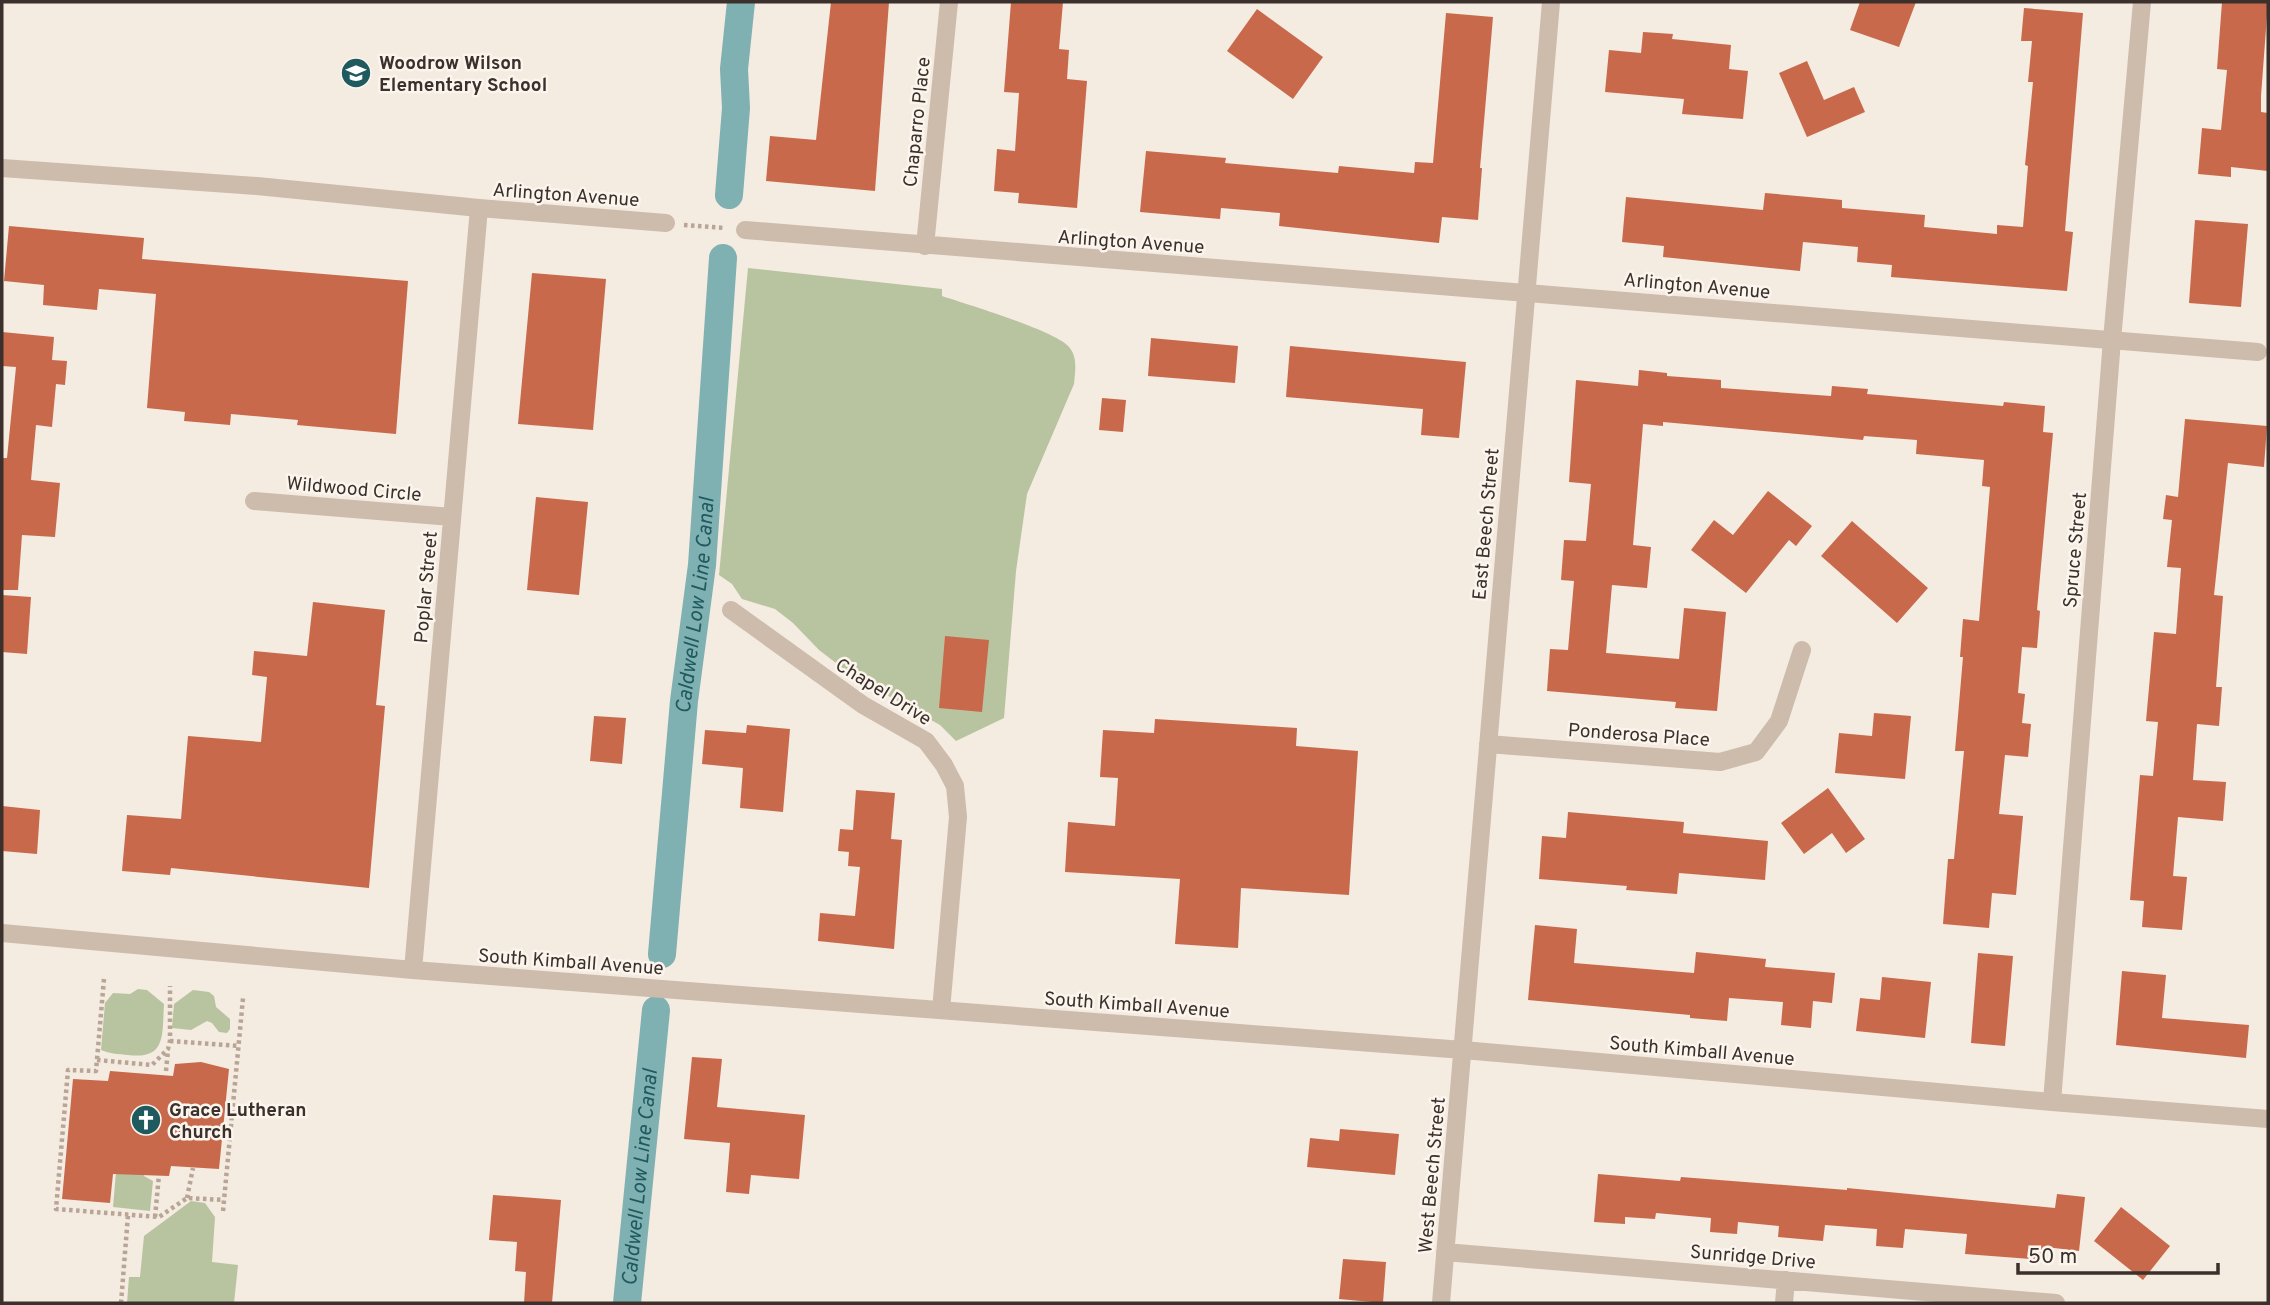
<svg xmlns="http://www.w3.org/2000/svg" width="2270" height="1305" font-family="Overpass,sans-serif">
  <rect width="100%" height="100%" fill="#f4ebe1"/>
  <path fill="#b8c4a0" d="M748,268l194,21v7c24,8 114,35 127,51 9,10 6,25 5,37l-47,110 -11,77 -12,147 -48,23 -16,-16 -87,-49 -34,-26 -26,-27 -18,-14 -33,-10 -10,-15 -13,-9z
    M138,989l9,1 17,14c-2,30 3,56 -36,51 -9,-1 -18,-1 -27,-5l4,-47 8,-10 17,1z
    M193,990l16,2 5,4 2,11 14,12v10l-3,4 -8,-1 -7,-9 -5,-2 -16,9 -19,-2 2,-24z
    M144,1167v9l9,5 -3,30 -37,-4 3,-35z
    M191,1201l14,2 10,14 -3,45 26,3 -4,38h-107l2,-26h11l4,-41z"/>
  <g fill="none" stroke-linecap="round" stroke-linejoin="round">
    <g stroke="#7fb0b2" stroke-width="28">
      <path d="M729,195l7,-87 -2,-39 7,-67"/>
      <path id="s1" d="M662,954l22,-253 18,-136 21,-307"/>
      <path id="s2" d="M627,1303l29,-293"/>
    </g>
  </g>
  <path fill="#c8694b" d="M831,2h58l-14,189 -109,-10 4,-45 46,4z
    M1011,2h52l-4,47 10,1 -2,29 20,2 -10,127 -59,-5 1,-10 -25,-2 3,-42 18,2 4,-58 -15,-1z
    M1860,2h56l-17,45 -49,-17z
    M2222,2h46l-7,94v16l7,1v58l-37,-4v10l-33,-3 4,-46 19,2 6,-60 -10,-1z
    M2024,8l59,5 -18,218 8,1 -6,59 -176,-14 1,-12 -35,-3 1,-15 -55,-5 -3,29 -137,-14 1,-11 -42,-4 4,-45 137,13 2,-17 77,7v8l83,7 -1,12 73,7v-9l26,2 5,-61 -3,-1 8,-83h-5l4,-41h-11z
    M1257,9l66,48 -30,42 -66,-48z
    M1446,13l47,4 -13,151h2l-4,52 -36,-3 -3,26 -160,-17 1,-13 -59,-5 -1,11 -80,-7 6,-61 80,7 -1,5 113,10 1,-7 75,7 1,-11 18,1z
    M1643,32l30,2 -1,5 59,6 -2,24 19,2 -5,48 -61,-5 2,-15 -79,-7 4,-42 32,3z
    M1807,61l17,39 30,-13 11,25 -58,25 -28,-64z
    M2195,220l53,4 -7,83 -52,-4z
    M9,226l135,12 -2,21 266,22 -12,153 -99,-9 1,-5 -67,-6 -1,11 -46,-4 1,-9 -38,-4 9,-114 -57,-5 -2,21 -54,-5 1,-20 -40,-4z
    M532,273l74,6 -13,151 -75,-6z
    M2,332l52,5 -2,23 15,1 -2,24 -9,-1 -4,43 -16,-2 -5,55 29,3 -5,54 -33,-2 -4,55h-16v-132h5l9,-91 -14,-1z
    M1151,338l87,8 -3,37 -87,-7z
    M1290,346l176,16 -7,76 -38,-3 2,-26 -137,-12z
    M1639,370l28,3v3l54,4v8l110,8 1,-10 36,3 -1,5 136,12 1,-4 41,4 -2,26 10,1 -16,177 3,1 -3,37 -15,-1 -4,46 7,1 -3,29 9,1 -3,33 -23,-2 -6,59 24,2 -7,79 -24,-2 -3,35 -46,-4 5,-65h6l10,-108h-9l8,-94h-3l3,-38 16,2 11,-134 -8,-1 2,-26 -68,-6 1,-14 -53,-4 -1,4 -200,-18v4l-20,-2 -10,121 18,2 -4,41 -35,-3 -6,68 73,6 5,-51 42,4 -9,99 -42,-3 1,-6 -129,-11 3,-42 18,1 6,-69 -13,-1 3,-40 22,1 5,-57 -22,-2 7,-102 62,6z
    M1102,398l24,2 -3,32 -24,-2z
    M2185,419l82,7 -3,41 -36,-4 -14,132 9,1 -7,91h6l-3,39 -22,-2 -4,56 33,2 -3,39 -45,-4 -5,59 14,1 -5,53 -40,-3 2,-26 -14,-1 10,-125 13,1 5,-54 -12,-1 8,-89 22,2 5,-66 -14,-1 5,-47 -9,-1 3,-24 12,2z
    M1768,491l44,35 -16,20 -7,-6 -43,53 -55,-43 23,-30 19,15z
    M536,497l52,5 -9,93 -52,-5z
    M1852,521l76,67 -31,35 -76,-67z
    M2,595l29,2 -4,57 -25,-2z
    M313,602l72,8 -9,95 9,1 -16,182 -198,-20 -1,7 -48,-4 5,-56 54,4 7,-83 73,6 6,-65 -15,-2 2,-24 53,5z
    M945,636l44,4 -7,72 -43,-4z
    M1874,713l37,3 -6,63 -70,-6 4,-40 33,3z
    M594,716l32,2 -4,46 -32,-3z
    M1155,719l142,9 -1,18 62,5 -9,144 -108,-7 -3,60 -63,-4 5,-65 -115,-7 3,-50 47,4 3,-48 -18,-1 3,-47 51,3z
    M747,725l43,4 -7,83 -43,-4 3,-40 -41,-4 3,-34 41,3z
    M1828,788l37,51 -19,14 -14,-20 -28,21 -23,-31z
    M856,790l39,3 -4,46 11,1 -8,109 -76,-8 2,-28 35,3 5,-49 -12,-1 1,-14 -11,-1 2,-22 13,1z
    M2,806l38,4 -3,44 -35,-3z
    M1568,812l116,10 -1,11 85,8 -3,39 -86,-7 -2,21 -51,-4 1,-4 -88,-7 3,-43 24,2z
    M1535,925l42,4 -3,34 120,10 2,-21 70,7 -1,8 70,6 -3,30 -19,-2 -2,27 -30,-3 2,-23 -54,-4 -2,23 -37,-3v-3l-162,-15z
    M1978,953l35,3 -8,90 -34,-3z
    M2122,971l44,4 -4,43 87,7 -3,33 -130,-13z
    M1882,977l49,5 -6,56 -69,-7 4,-33 20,2z
    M692,1057l30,2 -5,48 88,8 -6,64 -48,-4 -2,19 -23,-2 4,-49 -46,-4z
    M201,1062l28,7 -10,100 -48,-3 -2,10 -56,-2 -3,29 -48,-4 11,-120 35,2 2,-10 63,5 2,-12z
    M1340,1129l59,5 -4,41 -88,-8 3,-29 29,3z
    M1598,1174l82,7 1,-4 166,13v-2l208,20 2,-14 28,3 -6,54 -33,-4 -1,13 -80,-6 2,-20 -62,-5 -2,19 -27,-2 1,-17 -52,-4 -2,16 -45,-4 1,-11 -41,-4 -1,12 -27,-2 1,-14 -55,-5 -1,6 -30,-2v7l-31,-2z
    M493,1195l68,5 -9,103h-28l2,-31 -11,-1 2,-29 -28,-2z
    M2121,1207l49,39 -27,34 -49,-39z
    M1343,1259l43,3 -3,41 -44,-4z"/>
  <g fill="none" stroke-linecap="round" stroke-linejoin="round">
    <path stroke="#b9a596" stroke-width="4.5" stroke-dasharray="3.5 3.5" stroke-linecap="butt" d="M684,225l40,3
      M104,979l-8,92 -28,-1 -12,139 103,8 28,-19 37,2
      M170,1041l69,5
      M97,1060l55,5 16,-16 2,-8v-55
      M166,1071l2,-21
      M187,1198l6,-30
      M223,1211l20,-213
      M155,1217l4,-42
      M121,1303l7,-88"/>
    <path stroke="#cdbbac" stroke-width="18" d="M2,168l255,18 222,22 187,15
      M745,230l1513,122
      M925,246l24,-244
      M254,501l198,16
      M731,610l132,95 63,36 18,24 11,21 3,31 -17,193
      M1488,744l232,18 36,-10 23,-31 23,-71
      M2,933l411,37 1050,80 589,52 216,17
      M413,970l66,-762
      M2052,1102l60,-762 30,-338
      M1445,1252l611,51
      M1441,1303l110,-1301
      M1784,1303l2,-23"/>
  </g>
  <defs>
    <g id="school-disc" transform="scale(1.575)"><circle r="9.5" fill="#1f5a5e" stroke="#fbf5ee"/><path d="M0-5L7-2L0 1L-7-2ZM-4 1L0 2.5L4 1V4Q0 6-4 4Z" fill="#fff"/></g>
    <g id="church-disc" transform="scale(1.575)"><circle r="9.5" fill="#1f5a5e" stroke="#fbf5ee"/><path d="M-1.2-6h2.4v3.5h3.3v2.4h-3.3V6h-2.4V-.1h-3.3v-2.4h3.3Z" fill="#fff"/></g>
  </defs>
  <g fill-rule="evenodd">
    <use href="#school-disc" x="356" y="73"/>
    <use href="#church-disc" x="146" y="1120"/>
  </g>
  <g text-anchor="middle" stroke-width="5" stroke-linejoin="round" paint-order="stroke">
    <g font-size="19" font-weight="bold" fill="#3b302b" stroke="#fbf5ee" text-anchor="start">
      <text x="379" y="69">Woodrow Wilson<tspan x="379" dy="22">Elementary School</tspan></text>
      <text x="169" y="1116">Grace Lutheran<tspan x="169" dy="22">Church</tspan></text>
    </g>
    <g font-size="19" fill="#3b302b" stroke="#fbf5ee">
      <text transform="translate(916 122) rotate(-84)" y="7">Chaparro Place</text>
      <text transform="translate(566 194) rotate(4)" y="7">Arlington Avenue</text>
      <text transform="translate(1131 241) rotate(4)" y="7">Arlington Avenue</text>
      <text transform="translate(1697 285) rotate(5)" y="7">Arlington Avenue</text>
      <text transform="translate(354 488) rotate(5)" y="7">Wildwood Circle</text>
      <text transform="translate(1485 524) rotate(-85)" y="7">East Beech Street</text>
      <text transform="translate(2074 550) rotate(-85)" y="7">Spruce Street</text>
      <text transform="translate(425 587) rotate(-85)" y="7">Poplar Street</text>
      <text transform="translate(884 691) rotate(32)" y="7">Chapel Drive</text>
      <text transform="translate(1639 734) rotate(4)" y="7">Ponderosa Place</text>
      <text transform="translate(571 961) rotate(4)" y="7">South Kimball Avenue</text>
      <text transform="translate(1137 1004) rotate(4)" y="7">South Kimball Avenue</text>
      <text transform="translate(1702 1050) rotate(5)" y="7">South Kimball Avenue</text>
      <text transform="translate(1431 1175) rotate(-85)" y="7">West Beech Street</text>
      <text transform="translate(1753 1256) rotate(5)" y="7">Sunridge Drive</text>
    </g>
    <g font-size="21" font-style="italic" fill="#1f5a5e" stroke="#fbf5ee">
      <text dy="7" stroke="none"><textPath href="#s1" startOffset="350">Caldwell Low Line Canal</textPath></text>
      <text dy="7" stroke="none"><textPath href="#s2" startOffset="126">Caldwell Low Line Canal</textPath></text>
    </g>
  </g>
  <rect width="2270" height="1305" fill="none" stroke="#3b302b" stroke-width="7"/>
  <path d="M2018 1263v10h200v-10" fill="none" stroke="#3b302b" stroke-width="3.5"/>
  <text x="2028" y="1263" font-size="21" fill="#3b302b" stroke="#fbf5ee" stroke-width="5" paint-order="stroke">50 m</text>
</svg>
